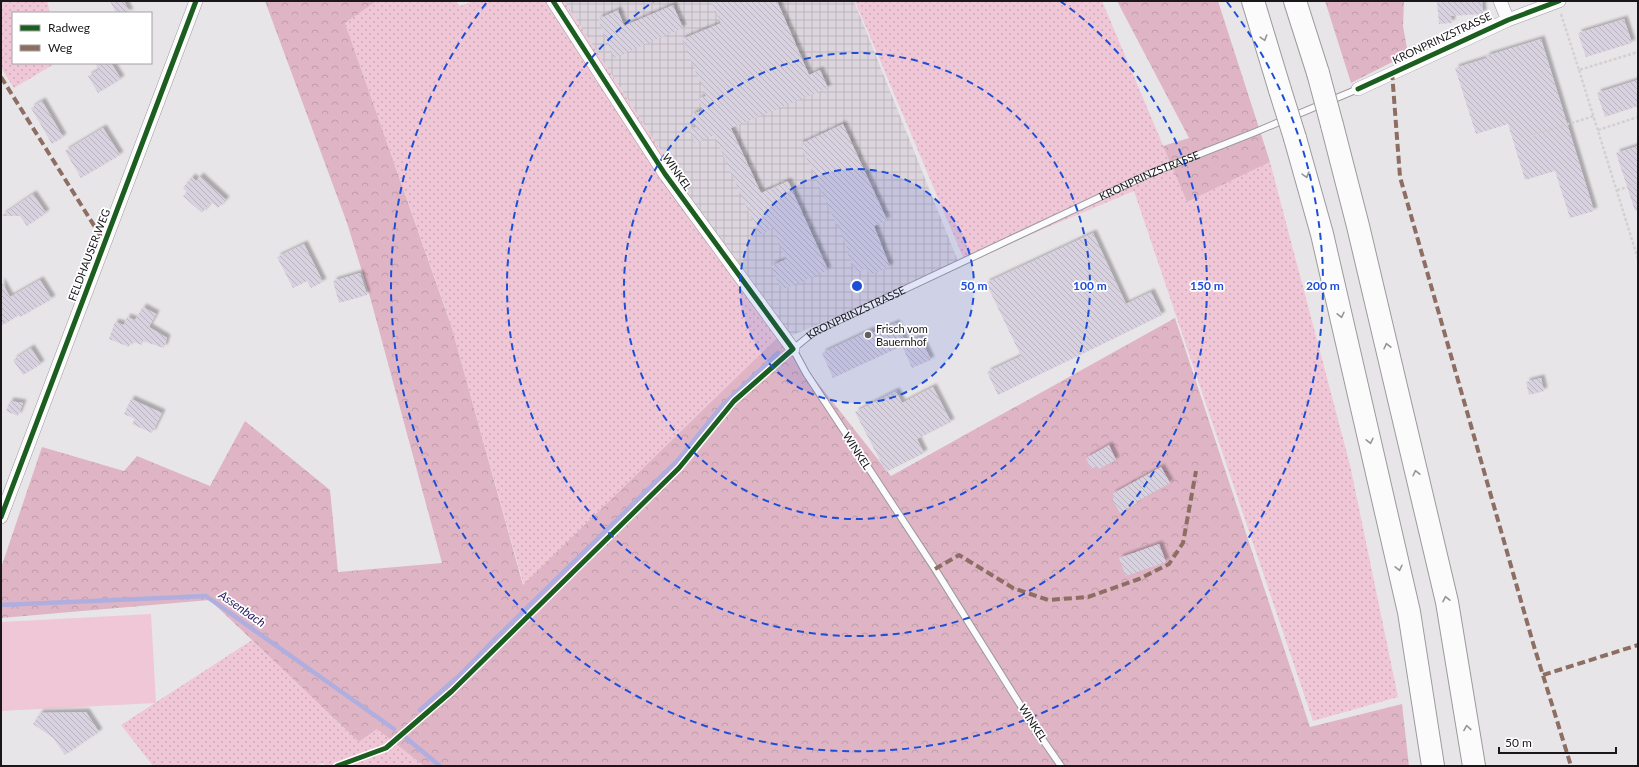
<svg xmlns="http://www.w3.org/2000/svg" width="1639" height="767" font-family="Lato,sans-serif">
  <defs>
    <pattern id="industrial-grid" width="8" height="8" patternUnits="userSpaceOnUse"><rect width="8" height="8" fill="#dcd5dd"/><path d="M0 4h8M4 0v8" fill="none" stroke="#bcb6bd"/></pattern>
    <pattern id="grass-dots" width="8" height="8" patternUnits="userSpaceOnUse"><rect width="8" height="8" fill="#f0c7d7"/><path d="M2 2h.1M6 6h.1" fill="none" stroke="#cdaab8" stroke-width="1.8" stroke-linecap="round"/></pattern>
    <pattern id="forest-crowns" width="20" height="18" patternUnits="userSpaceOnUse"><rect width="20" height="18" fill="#dfb5c6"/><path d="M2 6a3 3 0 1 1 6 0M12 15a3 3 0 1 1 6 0" fill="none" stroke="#bf9baa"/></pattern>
    <pattern id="building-back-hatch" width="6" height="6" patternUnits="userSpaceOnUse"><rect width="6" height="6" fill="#d8d1e0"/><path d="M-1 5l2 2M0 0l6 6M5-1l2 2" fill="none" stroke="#b9b3c0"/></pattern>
    <filter id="shadow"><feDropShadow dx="3.5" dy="-3.5" stdDeviation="1" flood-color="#0004"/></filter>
  </defs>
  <rect width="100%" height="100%" fill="#e8e5e9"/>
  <path fill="url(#industrial-grid)" d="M564,1h290l106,265 -177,73z"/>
  <path fill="url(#grass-dots)" d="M1,1h46l3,12h-37v50h43l-42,25 -13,-20z
    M377,1h79l4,5 13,-5h91l216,334 -256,251 -75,-268 -104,-295z
    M855,1h247l85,201 83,-40 80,303 48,232 -85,24 -179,-530 -169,71z
    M252,640l107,102 18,-13 47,37h-98l-3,-3 -9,3h-161l-32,-41z"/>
  <path fill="url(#forest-crowns)" d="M265,1h112l-32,22 106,302 72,260 257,-250 111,141 284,-158 135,409 92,-23 7,62h-985l-47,-37 -18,13 -149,-142 -209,18v-50l41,-121 82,24 13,-15 73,30 35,-65 85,69 8,82 104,-9 -72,-266 -23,-74z
    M1117,1h101l52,161 -83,40 -24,-56 26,-8z
    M1325,1h79l-1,25 5,28 -57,29z"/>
  <path fill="#f0c7d7" d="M151,614l5,89 -155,8v-89z"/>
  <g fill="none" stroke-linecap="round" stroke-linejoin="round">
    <path stroke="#afaede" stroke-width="4.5" d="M1,605l205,-9 188,133
      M420,710l39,-34 36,-37 184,-180 42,-52 57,-54
      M405,737l35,29"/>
  </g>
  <path fill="url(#building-back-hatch)" filter="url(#shadow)" d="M110,1h14l6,12h-14z
    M711,1h66l32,74 11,-5 8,18 -97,40 30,65 27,-12 40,89 -46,20 -11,-24 15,-7 -13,-31 -14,7 -45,-100 -19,8 -6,-14 7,-2 -5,-12 12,-5 -5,-11 8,-3 -24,-57 39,-16z
    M1437,1h45l1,13 -32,2 1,7 -13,1z
    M673,5l10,23 -69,30 -16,-39 20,-9 6,16z
    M1624,19l8,24 -46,14 -8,-24z
    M1541,39l53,172 -24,7 -15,-47 -30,9 -17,-56 -32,10 -21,-66 32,-10 -1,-2z
    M95,63h16l10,16 -23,14 -10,-17 11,-6z
    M1638,80v26l-33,11 -8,-24z
    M42,101l21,36 -11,7 -21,-36z
    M843,124l44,96 -13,6 16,41 -21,8 -2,-7 -12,5 -7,-19h2l-50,-110z
    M103,128l17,27 -39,23 -16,-27z
    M1638,146v64l-3,1 -19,-58z
    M200,176l26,24 -8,8 -7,-6 -9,11 -19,-17 4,-4 -4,-4 9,-11 4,4z
    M33,194l13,19 -19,13 -7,-10h-19z
    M1093,233l33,71 25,-12 11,23 -164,80 -11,-23 34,-16 -35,-73z
    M304,244l19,38 -12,6 -4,-7 -14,7 -16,-31z
    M360,273l7,22 -28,8 -6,-22z
    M40,280l12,19 -32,18 -1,-2 -18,11v-45l9,16z
    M143,307l13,7 -7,13 18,11 -3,10 -21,-7 -1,4 -11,-4 -2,6 -20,-8 6,-17 9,3 3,-8 8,3z
    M896,323l10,20 14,-6 11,23 -19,8 -10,-22 -69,32 -11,-25 49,-23 2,3z
    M31,348l10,16 -18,11 -10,-15z
    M1541,378l3,13 -15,4 -3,-13z
    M933,387l18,35 -34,17 7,14 -38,19 -31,-60 41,-21 6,12z
    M131,399l31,14 -10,20 -20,-9 3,-5 -11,-5z
    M10,401l13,2 -5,13 -12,-5z
    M1109,445l7,15 -17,9 -2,-3 -6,3 -5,-11z
    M1161,467l9,16 -34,19 1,1 -17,10 -8,-14 2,-1 -2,-4z
    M1159,544l7,18 -40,14 -7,-18z
    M86,712l13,20 -34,23 -12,-17 -20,-14 7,-11z"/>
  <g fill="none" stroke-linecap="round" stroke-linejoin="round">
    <g stroke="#9c9a9c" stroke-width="8">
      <g id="service">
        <path id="s1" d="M1061,766l-25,-36 -101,-161 -129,-196 -13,-24 21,-17 335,-158 104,-41 105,-44"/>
      </g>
    </g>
    <g stroke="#9c9a9c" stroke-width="14">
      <path id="minor" d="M553,1l112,173 128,175
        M1500,1l8,19
        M1358,89l150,-69 51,-19
        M1,517l195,-516"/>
    </g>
    <g stroke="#9c9a9c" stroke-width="24">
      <path id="motorway" d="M1253,1l27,89
        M1295,1l23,72
        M1332,125l26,101 89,376 27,164
        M1295,138l27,96 87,378 24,154"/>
    </g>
    <path stroke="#d2d1d2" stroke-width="2.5" stroke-dasharray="3 2" stroke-linecap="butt" d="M1561,14l18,56 59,-18
      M1579,70l59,189
      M1598,130l40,-13
      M1533,135l61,-19
      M1617,190l21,-6"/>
    <use href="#service" stroke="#fcfbfc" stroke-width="6"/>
    <use href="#minor" stroke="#fcfbfc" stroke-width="13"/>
    <use href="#motorway" stroke="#fcfbfc" stroke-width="22"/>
    <g stroke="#9c9a9c" stroke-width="24" stroke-linecap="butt">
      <path id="motorway-bridge" d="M1318,73l14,52
        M1280,90l15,48"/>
    </g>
    <use href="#motorway-bridge" stroke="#fcfbfc" stroke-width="22"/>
    <path stroke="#8d6e63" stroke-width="4" stroke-dasharray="8 4" stroke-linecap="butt" d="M1392,72l8,105 133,466 38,123
      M1,77l104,166
      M935,569l24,-14 54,33 35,12 40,-3 51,-18 30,-15 14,-21 13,-72
      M1543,675l95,-30"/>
    <g stroke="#fff" stroke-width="8">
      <path id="cycleway" d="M1358,89l150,-69 51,-19
        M1,517l195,-516
        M337,766l49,-18 66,-57 227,-223 55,-67 59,-52 -128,-175 -112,-173"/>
    </g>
    <use href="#cycleway" stroke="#1b5e20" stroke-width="5"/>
  </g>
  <defs><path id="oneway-chevron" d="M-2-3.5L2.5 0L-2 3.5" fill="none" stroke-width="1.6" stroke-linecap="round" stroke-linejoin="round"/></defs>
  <g stroke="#969496">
    <use href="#oneway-chevron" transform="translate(1264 38) rotate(73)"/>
    <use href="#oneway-chevron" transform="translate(1306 175) rotate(74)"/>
    <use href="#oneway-chevron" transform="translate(1341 315) rotate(77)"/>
    <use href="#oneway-chevron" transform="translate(1387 346) rotate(-103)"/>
    <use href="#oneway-chevron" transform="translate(1370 441) rotate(77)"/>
    <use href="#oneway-chevron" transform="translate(1416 473) rotate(-103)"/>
    <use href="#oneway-chevron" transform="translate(1399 568) rotate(77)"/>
    <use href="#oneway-chevron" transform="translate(1446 599) rotate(-102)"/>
    <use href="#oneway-chevron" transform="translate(1467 728) rotate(-99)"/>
  </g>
  <circle cx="857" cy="286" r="117" fill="#1d4ed8" fill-opacity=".12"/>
  <g fill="none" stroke="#1d4ed8" stroke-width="2" stroke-dasharray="7 5">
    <circle cx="857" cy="286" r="117"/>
    <circle cx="857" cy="286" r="233"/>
    <path d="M1060 1A350 350 0 1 1 654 1"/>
    <path d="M1227 2A466 466 0 1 1 487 2"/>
  </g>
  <circle fill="#615f62" stroke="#fff" stroke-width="1.5" cx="868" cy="335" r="4"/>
  <g text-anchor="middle" stroke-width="3.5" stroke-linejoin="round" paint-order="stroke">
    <g font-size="11" fill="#191719" stroke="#fff">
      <text transform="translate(1442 38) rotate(-25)" y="4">KRONPRINZSTRASSE</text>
      <text transform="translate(677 172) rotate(55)" y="4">WINKEL</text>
      <text dy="4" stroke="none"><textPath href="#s1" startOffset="893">KRONPRINZSTRASSE</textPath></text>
      <text transform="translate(89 255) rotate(-69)" y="4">FELDHAUSER WEG</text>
      <text dy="4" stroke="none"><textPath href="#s1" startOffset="569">KRONPRINZSTRASSE</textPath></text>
      <text transform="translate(857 451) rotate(57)" y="4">WINKEL</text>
      <text transform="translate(1033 723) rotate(57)" y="4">WINKEL</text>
    </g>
    <g font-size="11" fill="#191719" stroke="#fff" text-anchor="start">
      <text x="876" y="333">Frisch vom<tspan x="876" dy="13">Bauernhof</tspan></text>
    </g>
    <g font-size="12" font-style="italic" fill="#251863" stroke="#fff">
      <text transform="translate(242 609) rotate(35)" y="4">Assenbach</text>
    </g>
  </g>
  <circle cx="857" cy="286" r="6" fill="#1d4ed8" stroke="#fff" stroke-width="2"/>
  <g font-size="12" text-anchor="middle" font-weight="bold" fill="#1d4ed8" stroke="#fff" stroke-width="3.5" stroke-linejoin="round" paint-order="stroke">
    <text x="974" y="290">50 m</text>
    <text x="1090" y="290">100 m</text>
    <text x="1207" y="290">150 m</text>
    <text x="1323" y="290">200 m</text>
  </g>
  <rect width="1639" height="767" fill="none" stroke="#191719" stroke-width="4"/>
  <rect x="12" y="12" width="140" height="52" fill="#ffffff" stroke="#a3a2a3"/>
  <rect x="20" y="25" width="20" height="6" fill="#1b5e20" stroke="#a3a2a3"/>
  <text x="48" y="32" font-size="12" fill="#191719">Radweg</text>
  <rect x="20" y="45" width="20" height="6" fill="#8d6e63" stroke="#a3a2a3"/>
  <text x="48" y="52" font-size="12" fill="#191719">Weg</text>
  <path d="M1499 747v6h117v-6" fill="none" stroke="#191719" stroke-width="2"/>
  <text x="1505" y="747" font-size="12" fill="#191719" stroke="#ffffff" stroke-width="3" paint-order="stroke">50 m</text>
</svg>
